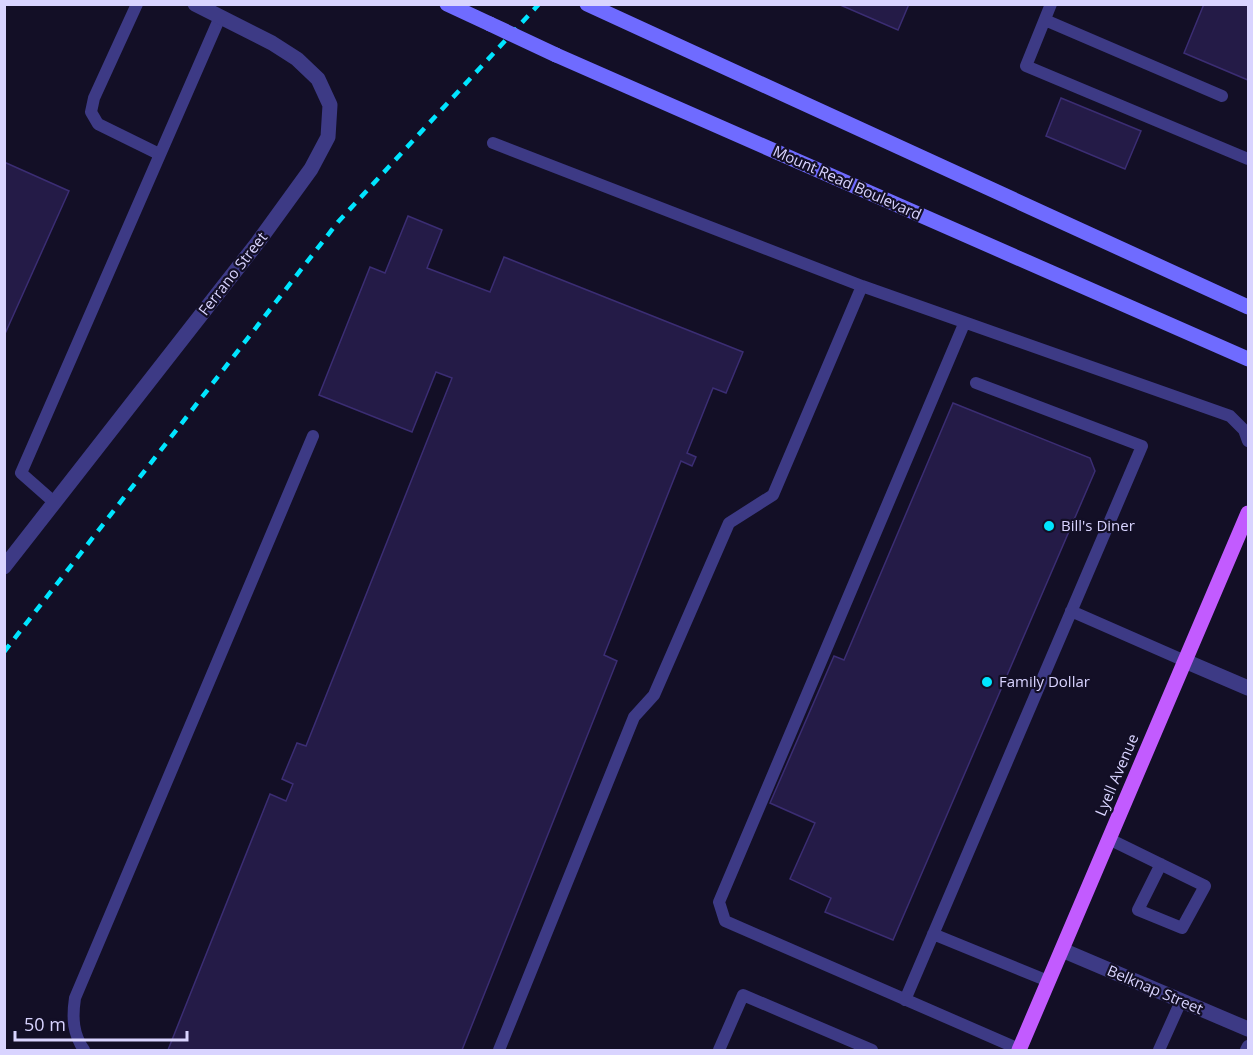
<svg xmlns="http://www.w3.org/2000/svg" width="1253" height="1055" font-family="'Open Sans',sans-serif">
  <rect width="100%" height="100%" fill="#130f26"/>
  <path fill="#241b47" stroke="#3b2d73" stroke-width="1.5" d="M838,4h71l-11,26z
    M1204,4h44v76l-64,-27z
    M1061,98l80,33 -16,38 -79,-33z
    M4,162l65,29 -65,145z
    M408,216l34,14 -15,38 63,24 14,-35 239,95 -17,41 -13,-5 -26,65 9,4 -4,9 -11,-5 -77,194 13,6 -155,389h-294l102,-256 16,7 7,-17 -11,-5 15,-36 9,3 146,-368 -16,-6 -24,60 -93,-37 51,-128 15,6z
    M953,403l137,55 5,13 -202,469 -68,-28 6,-14 -41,-19 25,-56 -45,-20 64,-147 10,4z"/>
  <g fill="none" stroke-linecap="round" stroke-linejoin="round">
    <path stroke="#3d3a85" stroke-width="12" d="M137,4l-43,94 -3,14 7,12 61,30
      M1051,4l-25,62 222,93
      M1045,20l177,76
      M493,143l369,143 368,130 14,14 4,11
      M964,324l-245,578 6,19 294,128
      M55,503l-34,-30 199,-456
      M1071,611l114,50
      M1109,839l96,47 -23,42 -44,-18 23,-46
      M933,934l115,47
      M905,1000l237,-554 -166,-63
      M84,1050c-11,-16 -12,-32 -9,-52l238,-562
      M499,1050l135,-333 20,-22 75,-172 44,-28 89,-209
      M719,1050l24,-55 129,55
      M1159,1050l22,-49
      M1246,1050l2,-4"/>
    <path stroke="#3d3a85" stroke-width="15" d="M4,567l254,-325 53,-73 17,-32 2,-32 -12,-26 -21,-20 -25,-16 -77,-39
      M1185,661l63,27
      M1062,950l186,79"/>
    <path stroke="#6f6bff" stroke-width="15" d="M447,4l43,20
      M587,4l661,303
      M556,55l692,304"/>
    <path stroke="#c25bff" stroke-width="15" d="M1019,1050l229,-537"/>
    <path stroke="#00e5ff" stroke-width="4.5" stroke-dasharray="9 8" stroke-linecap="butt" d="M4,652l334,-430 201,-218"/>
    <path stroke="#6f6bff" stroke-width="15" d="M490,24l66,31"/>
  </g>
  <g fill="#00e5ff" stroke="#130f26" stroke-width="2">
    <circle cx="1049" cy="526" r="6"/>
    <circle cx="987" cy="682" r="6"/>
  </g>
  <g text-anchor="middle" stroke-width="4.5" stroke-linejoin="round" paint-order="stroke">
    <g font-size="15" fill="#d9d4ff" stroke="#130f26">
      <text transform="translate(847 183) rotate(24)" y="5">Mount Read Boulevard</text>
      <text transform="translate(233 274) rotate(-52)" y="5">Ferrano Street</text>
      <text transform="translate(1117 775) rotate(-67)" y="5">Lyell Avenue</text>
      <text transform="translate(1155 990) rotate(23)" y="5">Belknap Street</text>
    </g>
    <g font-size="15" fill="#d9d4ff" stroke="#130f26" text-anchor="start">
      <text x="1061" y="531">Bill's Diner</text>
      <text x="999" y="687">Family Dollar</text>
    </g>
  </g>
  <rect width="1253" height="1055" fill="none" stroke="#d9d4ff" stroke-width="12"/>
  <path d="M15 1031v9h172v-9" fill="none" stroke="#d9d4ff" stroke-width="3"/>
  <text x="24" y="1031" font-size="18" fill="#d9d4ff" stroke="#130f26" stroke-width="4.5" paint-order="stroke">50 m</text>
</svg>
